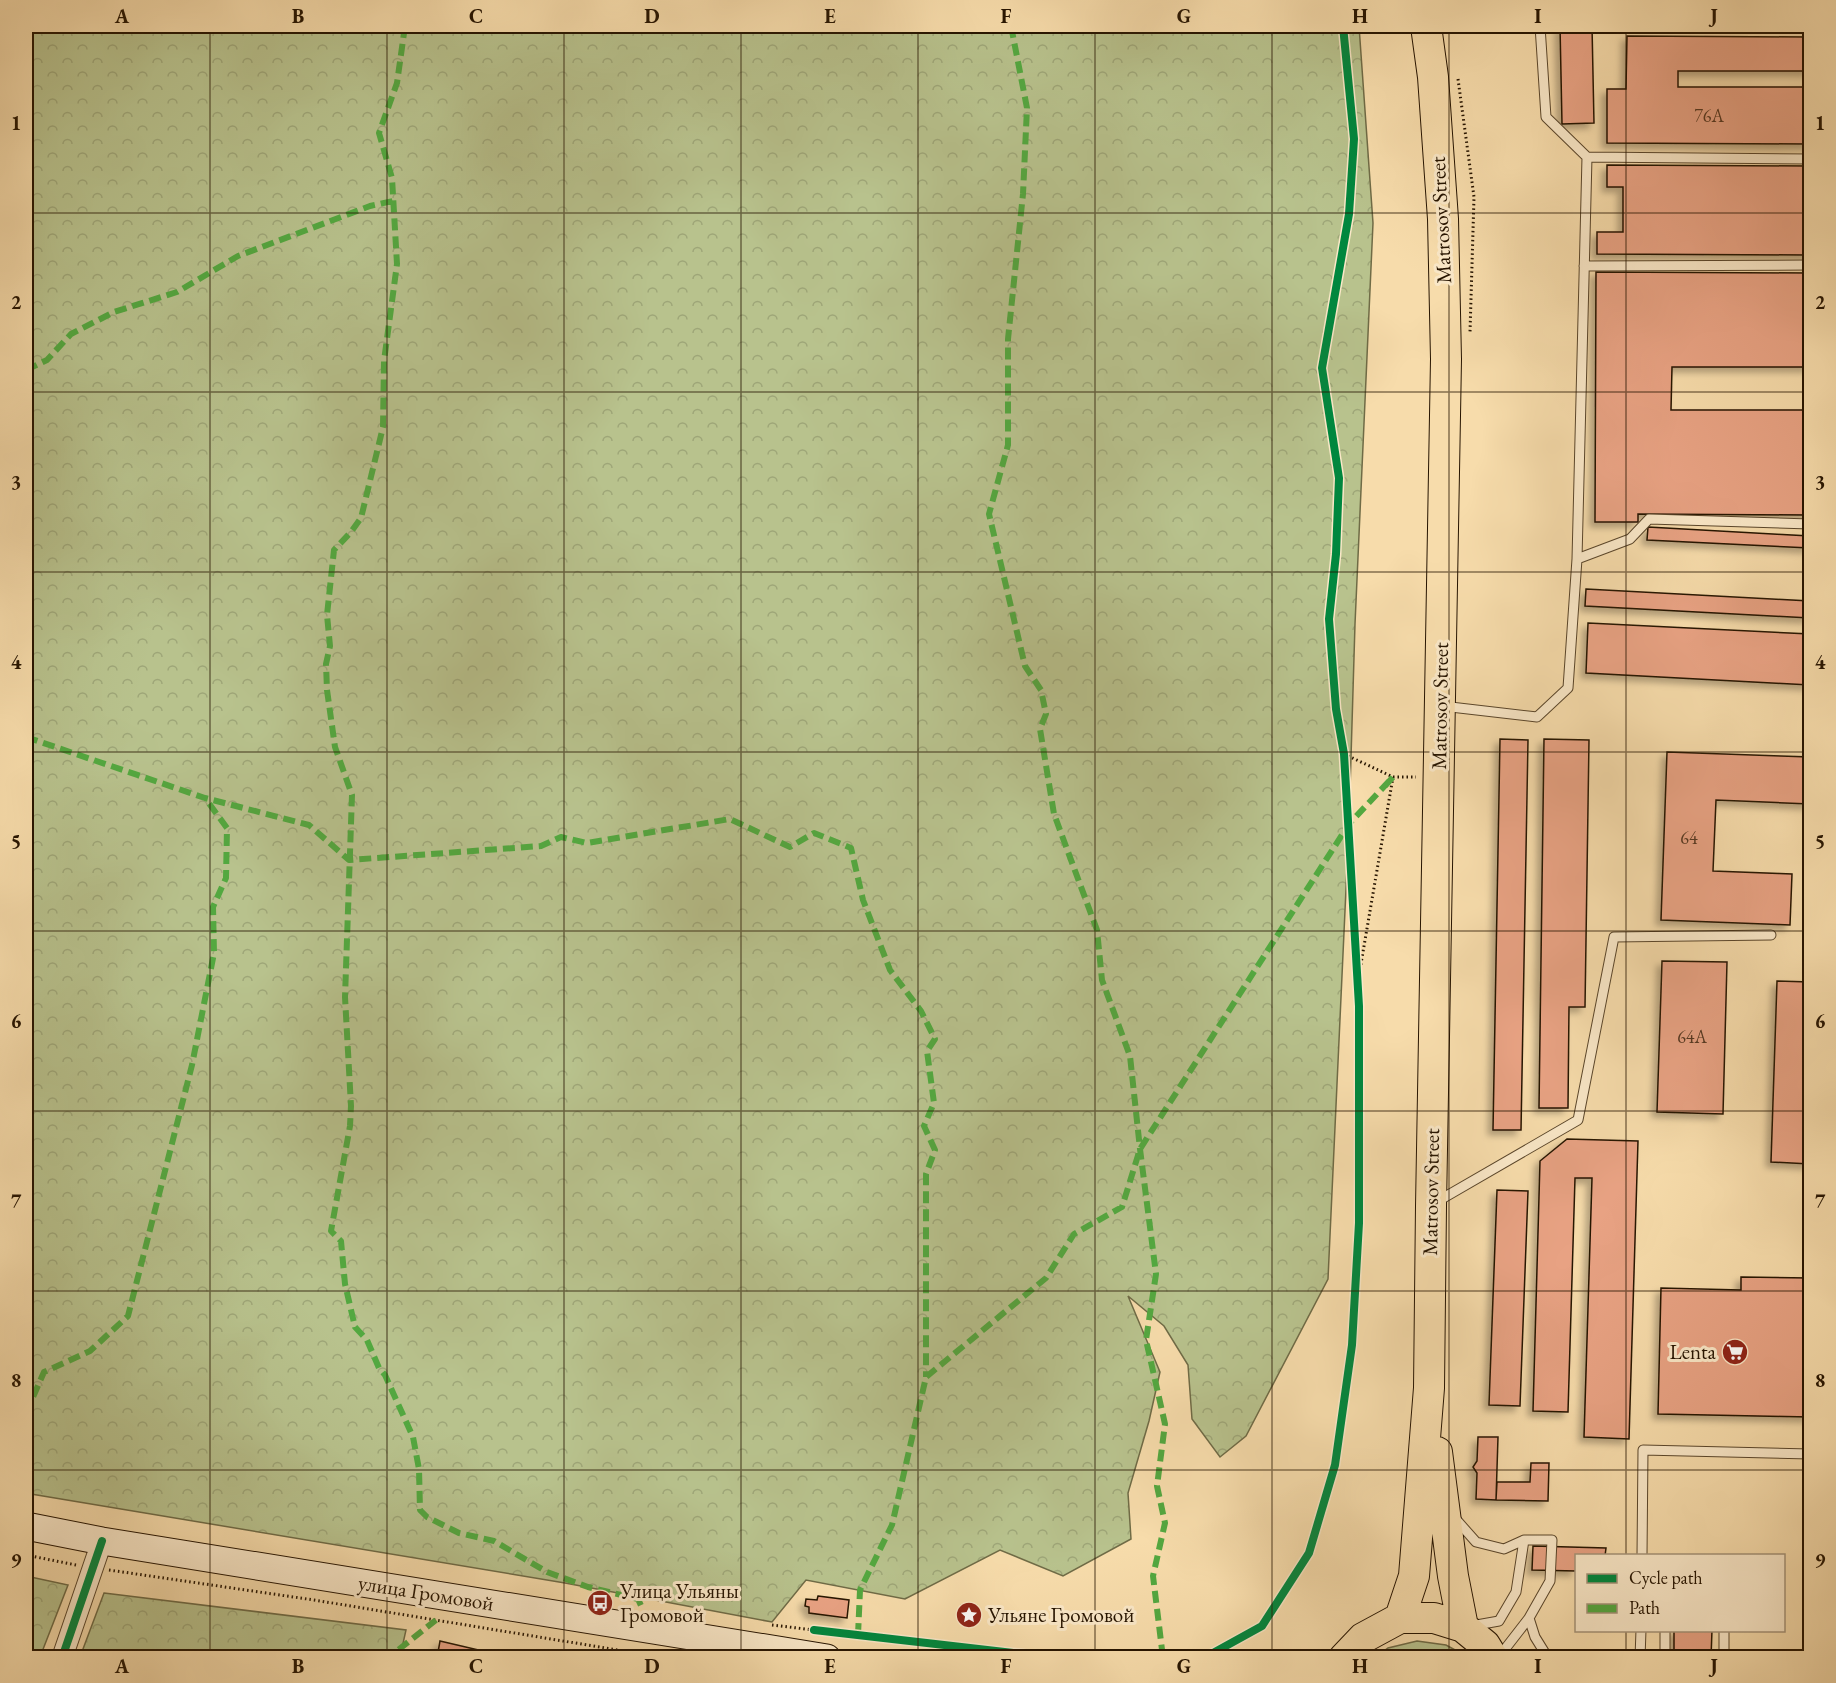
<svg xmlns="http://www.w3.org/2000/svg" width="1836" height="1683" font-family="'EB Garamond',serif">
  <defs>
    <pattern id="forest-crowns" width="20" height="18" patternUnits="userSpaceOnUse" patternTransform="scale(1.5)"><rect width="20" height="18" fill="#b8c28d"/><path d="M2 6a3 3 0 1 1 6 0M12 15a3 3 0 1 1 6 0" fill="none" stroke="#9ea678"/></pattern>
    <filter id="shadow"><feDropShadow dx="-5" dy="5" stdDeviation="3" flood-color="#0004"/></filter>
  </defs>
  <rect width="100%" height="100%" fill="#f7dcab"/>
  <filter id="stains"><feTurbulence type="fractalNoise" baseFrequency=".00333" numOctaves="4"/><feColorMatrix values="0 0 0 0 .2 0 0 0 0 .09 0 0 0 0 .02 0 0 0 .5 -.17"/></filter>
  <radialGradient id="worn" r=".72"><stop offset=".6" stop-color="#630" stop-opacity="0"/><stop offset="1" stop-color="#630" stop-opacity=".3"/></radialGradient>
  <path fill="#b8c28d" stroke="#6f6b46" stroke-width="1.5" d="M1417,1641l29,4 22,12h-92l12,-9z"/>
  <path fill="url(#forest-crowns)" stroke="#6f6b46" stroke-width="1.5" d="M26,26h1333l14,197 -18,401 -6,200 -21,455 -82,157 -26,21 -28,-38 -4,-54 -24,-39 -36,-30 32,76 -11,49 -21,72 3,46 -68,37 -63,-26 -95,49 -99,-19 -34,42 -207,-39 -534,-89 -5,-2v-166l2,-8 -2,-1z
    M26,1576l42,9 -28,72h-14z
    M104,1593l302,37 -6,27h-320z"/>
  <path fill="#e8a283" stroke="#261400" stroke-width="1.5" filter="url(#shadow)" d="M1560,26h32l2,97 -32,1z
    M1627,36l183,1v34h-132v16h132v57l-203,-1v-54h19z
    M1607,165l203,1v89l-213,-1v-22h26v-45h-16z
    M1596,272l214,1v94h-138l-1,43h139v105l-172,-1v8h-43z
    M1648,527l162,9v12l-163,-8z
    M1586,589l224,12v17l-225,-12z
    M1588,623l222,11v51l-224,-12z
    M1500,739l28,1 -7,390h-28z
    M1544,739l45,1 -4,267h-16l-1,101h-29z
    M1667,752l143,5v47l-94,-4 -3,71 79,3 -2,51 -129,-5z
    M1662,961l65,1 -4,152 -66,-2z
    M1777,981l33,1v182l-39,-2z
    M1567,1139l71,2 -9,298 -45,-2 8,-259h-17l-7,234 -35,-1 7,-250z
    M1497,1190l31,1 -8,215 -31,-1z
    M1741,1277l69,1v139l-152,-3 3,-126 80,2z
    M1478,1437h20l-2,63 -20,-1 1,-26 -4,-6 4,-6z
    M1531,1463h18l-1,38 -52,-1 1,-18h33z
    M1533,1546l73,2 -1,8h-29v15l-44,-1z
    M818,1596l31,4 -2,18 -38,-5v-6l-4,-1 1,-7 11,1z
    M1674,1630h38l-1,28h-37z
    M440,1641l60,14 -1,3h-62z"/>
  <g fill="none" stroke-linecap="round" stroke-linejoin="round">
    <g stroke="#5a462b" stroke-width="11">
      <path id="lane" d="M1540,26l6,91 41,40 223,2
        M1584,266l226,-1
        M1577,559l10,-402
        M1442,706l95,11 31,-29 9,-129 53,-20 19,-20 161,5
        M1438,1201l140,-81 36,-183 157,-2
        M1453,1516l23,26 28,7 20,-9h28l-2,41 -21,37 6,19 13,21
        M1642,1556l1,-106 167,4
        M1471,1626l28,-5 17,-29 8,-52
        M648,1658v-2
        M1498,1658l31,-40
        M1640,1658l1,-28
        M1665,1658v-28
        M1724,1658v-28"/>
    </g>
    <g stroke="#5a462b" stroke-width="22">
      <path id="street" d="M62,1658l40,-117"/>
    </g>
    <g stroke="#261400" stroke-width="29">
      <path id="secondary" d="M26,1526l76,15 725,117"/>
    </g>
    <g stroke="#261400" stroke-width="32">
      <path id="primary" d="M1437,1452l16,124 10,51
        M1400,1618l14,-42 15,-188 2,-182 15,-847 -3,-140 -10,-142 -7,-51
        M1344,1658l19,-20 37,-20h34l29,9 22,18 8,13"/>
    </g>
    <path stroke="#261400" stroke-width="3" stroke-dasharray="1.5 3" stroke-linecap="butt" d="M1458,79l16,118 -4,135
      M1344,754l49,23 -35,204
      M1393,777h23
      M26,1555l50,10
      M109,1570l205,30 322,53
      M772,1625l42,5"/>
    <use href="#lane" stroke="#fae8c8" stroke-width="9"/>
    <use href="#street" stroke="#fae8c8" stroke-width="20"/>
    <use href="#secondary" stroke="#fae8c8" stroke-width="27"/>
    <use href="#primary" stroke="#f7dcab" stroke-width="30"/>
    <path stroke="#53a840" stroke-width="6" stroke-dasharray="12 6" stroke-linecap="butt" d="M405,26l-8,57 -18,50 13,45 5,86 -13,97 -1,66 -22,91 -10,14 -17,18 -7,65 3,31 -4,18 1,26 8,57 17,48 -7,202 6,109 -1,20 -19,105 10,10 4,43 10,43 12,13 12,28 6,7 28,62 6,32 1,41 7,7 32,16 35,8 53,31 41,15 50,12 5,11
      M1011,26l16,82 -4,86 -15,145v106l-19,69 36,152 16,24 5,24 -6,15 14,85 43,116 5,50 28,76 10,93 16,125 -10,66 19,84 -8,62 8,37 -12,53 10,82
      M26,370l21,-10 24,-26 43,-22 63,-20 61,-36 132,-50 23,-5
      M26,737l179,61 104,27 40,35 192,-14 20,-9 26,6 143,-24 60,28 24,-14 37,15 12,52 27,70 31,41 14,28 -8,12 7,52 -10,23 11,24 -9,24v203
      M26,1413l18,-41 46,-21 38,-35 64,-251 22,-112 -1,-46 13,-29 1,-50 -22,-30
      M858,1635l2,-45 32,-65 34,-148 120,-99 28,-44 48,-27 18,-58 209,-325 44,-47 -8,9
      M383,1658l10,-4 43,-34"/>
    <g stroke="#fae8c8" stroke-width="11">
      <path id="cycleway" d="M814,1630l243,28
        M62,1658l40,-117
        M1204,1658l58,-32 47,-73 26,-88 17,-120 7,-122v-217l-15,-252 -8,-45 -7,-90 7,-65 3,-76 -17,-110 27,-154 5,-75 -11,-113"/>
    </g>
    <use href="#cycleway" stroke="#00873e" stroke-width="8"/>
  </g>
  <path fill="none" stroke="#261400" stroke-width="1.5" stroke-opacity="0.55" d="M210,26v1632M387,26v1632M564,26v1632M741,26v1632M918,26v1632M1095,26v1632M1272,26v1632M1449,26v1632M1626,26v1530M26,213h1784M26,392h1784M26,572h1784M26,752h1784M26,931h1784M26,1111h1784M26,1291h1784M26,1470h1784M1626,1630v28"/>
  <defs>
    <g id="supermarket-disc" transform="scale(1.35)"><circle r="9.5" fill="#8f2418" stroke="#fae8c8"/><path d="M-6-5.5h2.5l.6 2H6L4.5 2H-2.5L-4.4-4H-6ZM-1.5 3.2a1.3 1.3 0 1 0 .1 0ZM3 3.2a1.3 1.3 0 1 0 .1 0Z" fill="#fff"/></g>
    <g id="bus-disc" transform="scale(1.35)"><circle r="9.5" fill="#8f2418" stroke="#fae8c8"/><path d="M-5-6H5V4H4V6H2V4H-2V6H-4V4H-5ZM-3.5-4V0h7V-4ZM-3.5 1.2v1.5H-2V1.2ZM2 1.2v1.5H3.5V1.2Z" fill="#fff"/></g>
    <g id="sight-disc" transform="scale(1.35)"><circle r="9.5" fill="#8f2418" stroke="#fae8c8"/><path d="M0-6L1.8-2.2L6-1.7L2.9 1.2L3.7 5.4L0 3.3L-3.7 5.4L-2.9 1.2L-6-1.7L-1.8-2.2Z" fill="#fff"/></g>
  </defs>
  <g fill-rule="evenodd">
    <use href="#supermarket-disc" x="1735" y="1352"/>
    <use href="#bus-disc" x="600" y="1603"/>
    <use href="#sight-disc" x="969" y="1615"/>
  </g>
  <g text-anchor="middle" stroke-width="6" stroke-linejoin="round" paint-order="stroke">
    <g font-size="18" fill="#563821">
      <text x="1709" y="122">76А</text>
      <text x="1689" y="844">64</text>
      <text x="1692" y="1043">64А</text>
    </g>
    <g font-size="21" fill="#261400" stroke="#fae8c8">
      <text transform="translate(1441 220) rotate(-93)" y="7">Matrosov Street</text>
      <text transform="translate(1440 706) rotate(-89)" y="7">Matrosov Street</text>
      <text transform="translate(1431 1192) rotate(-89)" y="7">Matrosov Street</text>
      <text transform="translate(426 1593) rotate(9)" y="7">улица Громовой</text>
    </g>
    <g font-size="21" fill="#261400" stroke="#fae8c8" text-anchor="start">
      <text x="1716" y="1359" text-anchor="end">Lenta</text>
      <text x="620" y="1598">Улица Ульяны<tspan x="620" dy="24">Громовой</tspan></text>
      <text x="988" y="1622">Ульяне Громовой</text>
    </g>
  </g>
  <rect width="1836" height="1683" fill="none" stroke="#f7dcab" stroke-width="66"/>
  <rect x="1575" y="1554" width="210" height="78" fill="#fae8c8" stroke="#a59378" stroke-width="1.5"/>
  <rect x="1587" y="1574" width="30" height="9" fill="#00873e" stroke="#a59378" stroke-width="1.5"/>
  <text x="1629" y="1584" font-size="18" fill="#261400">Cycle path</text>
  <rect x="1587" y="1604" width="30" height="9" fill="#53a840" stroke="#a59378" stroke-width="1.5"/>
  <text x="1629" y="1614" font-size="18" fill="#261400">Path</text>
  <rect x="33" y="33" width="1770" height="1617" fill="none" stroke="#261400" stroke-width="2"/>
  <g font-size="20" text-anchor="middle" font-weight="bold" fill="#261400">
    <text x="122" y="23">A</text>
    <text x="298" y="23">B</text>
    <text x="476" y="23">C</text>
    <text x="652" y="23">D</text>
    <text x="830" y="23">E</text>
    <text x="1006" y="23">F</text>
    <text x="1184" y="23">G</text>
    <text x="1360" y="23">H</text>
    <text x="1538" y="23">I</text>
    <text x="1714" y="23">J</text>
    <text x="16" y="130">1</text>
    <text x="1820" y="130">1</text>
    <text x="16" y="309">2</text>
    <text x="1820" y="309">2</text>
    <text x="16" y="489">3</text>
    <text x="1820" y="489">3</text>
    <text x="16" y="669">4</text>
    <text x="1820" y="669">4</text>
    <text x="16" y="848">5</text>
    <text x="1820" y="848">5</text>
    <text x="16" y="1028">6</text>
    <text x="1820" y="1028">6</text>
    <text x="16" y="1208">7</text>
    <text x="1820" y="1208">7</text>
    <text x="16" y="1387">8</text>
    <text x="1820" y="1387">8</text>
    <text x="16" y="1567">9</text>
    <text x="1820" y="1567">9</text>
    <text x="122" y="1673">A</text>
    <text x="298" y="1673">B</text>
    <text x="476" y="1673">C</text>
    <text x="652" y="1673">D</text>
    <text x="830" y="1673">E</text>
    <text x="1006" y="1673">F</text>
    <text x="1184" y="1673">G</text>
    <text x="1360" y="1673">H</text>
    <text x="1538" y="1673">I</text>
    <text x="1714" y="1673">J</text>
  </g>
  <rect width="100%" height="100%" filter="url(#stains)"/>
  <rect width="100%" height="100%" fill="url(#worn)"/>
</svg>
